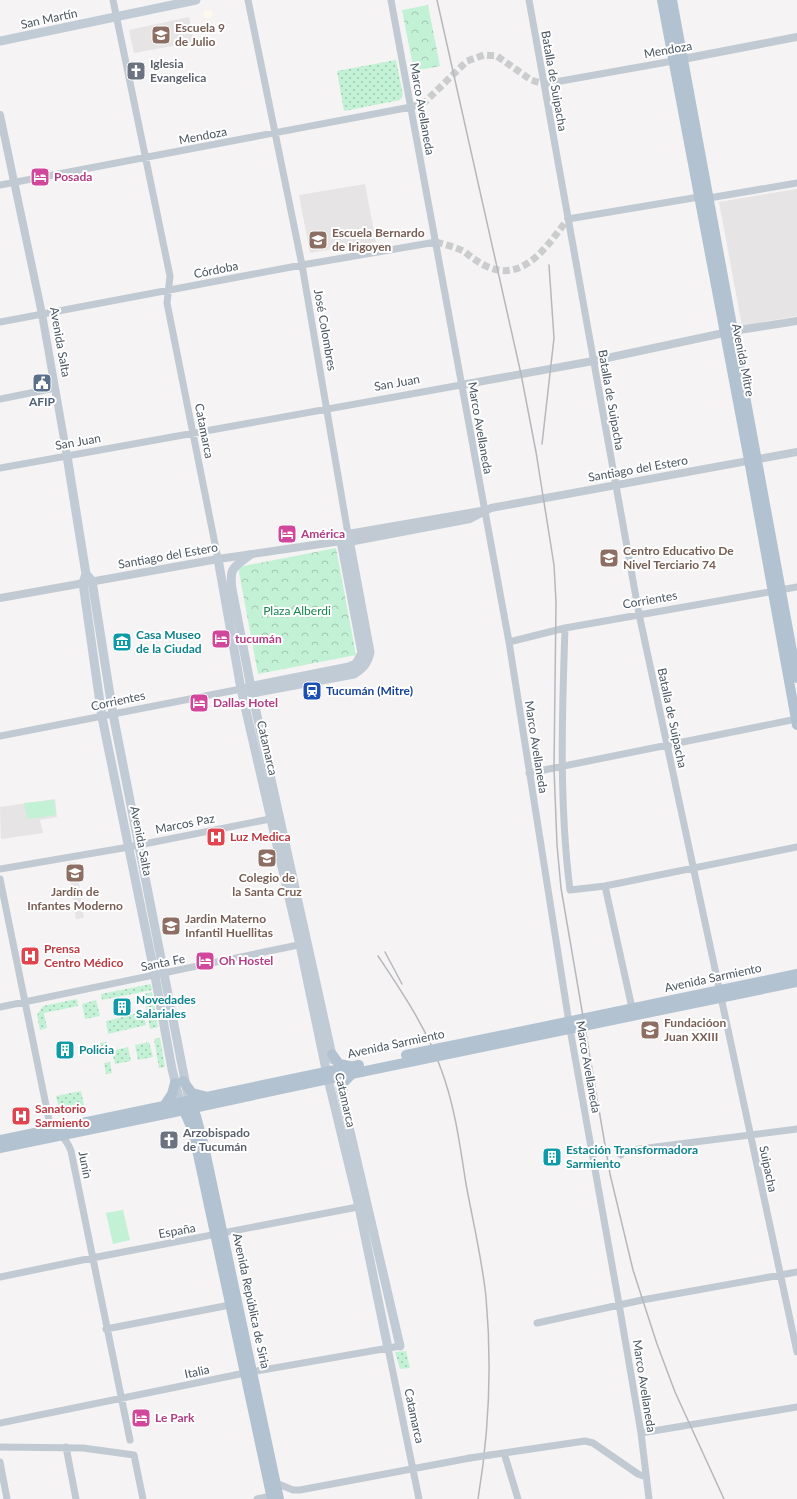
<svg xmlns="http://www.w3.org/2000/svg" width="797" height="1499" font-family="Lato,sans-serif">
  <defs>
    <pattern id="grass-dots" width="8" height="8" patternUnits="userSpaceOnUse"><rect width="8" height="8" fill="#c3f1d5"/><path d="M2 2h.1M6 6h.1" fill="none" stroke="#a0c6b0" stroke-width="1.8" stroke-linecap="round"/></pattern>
    <pattern id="forest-crowns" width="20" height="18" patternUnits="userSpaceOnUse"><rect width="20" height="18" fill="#c3f1d5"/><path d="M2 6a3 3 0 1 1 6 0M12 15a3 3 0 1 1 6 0" fill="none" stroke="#a0c6b0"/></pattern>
  </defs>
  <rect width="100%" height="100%" fill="#f5f3f3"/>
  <path fill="#fdf9ef" d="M203.5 14a4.5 4.5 0 1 1 9 0a4.5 4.5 0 1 1-9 0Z"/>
  <path fill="#e6e4e5" d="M189,17l5,25 -60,11 -5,-23z
    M365,184l11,58 -66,11 -11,-58z
    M797,189v127l-55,10 -23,-124z
    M55,799l2,18 -17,3 3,13 -42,6 -1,-32z
    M76,862l8,56 -8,1 -8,-56z"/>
  <path fill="url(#grass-dots)" d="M396,60l7,35 -3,5 -56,11 -7,-40z
    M151,984l1,6 -50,10 -1,-6z
    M152,992l6,35 -8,2 -6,-35z
    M77,999l1,7 -34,7 3,15 -7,2 -3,-15 6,-9z
    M96,1000l4,16 -15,3 -3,-15z
    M143,1012l3,13 -38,9 -2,-13z
    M160,1038l5,29 -6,1 -5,-29z
    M106,1042l2,11 -6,1 -2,-11z
    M149,1042l4,15 -15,3 -3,-15z
    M128,1047l3,14 -16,3 -3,-13z
    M110,1062l2,11 -6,1 -2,-11z
    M81,1091l3,15 -24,6 -4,-16z
    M406,1351l4,17 -10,1 -5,-17z"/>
  <path fill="url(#forest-crowns)" d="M428,5l12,61 -26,5 -12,-61z
    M336,548l20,107 -98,19 -20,-107z"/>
  <path fill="#c3f1d5" d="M54,800l2,15 -27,4 -2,-2 -3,-14z
    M123,1210l7,30 -17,4 -7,-31z"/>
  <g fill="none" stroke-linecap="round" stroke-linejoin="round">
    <path stroke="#caccce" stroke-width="7" stroke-dasharray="7 3.5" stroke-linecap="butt" d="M411,107l15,-6 41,-40 17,-6 13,1 34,24 13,4
      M436,242c10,3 20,5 29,10 7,6 14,11 23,15 37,16 61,-24 80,-48"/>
    <path stroke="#c1cad2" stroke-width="7" d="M113,0l57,276 -3,27 51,256
      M248,0l54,265 46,269
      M391,0l118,642 61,387 49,275 22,129 8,66
      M529,0l110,614 158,738
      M544,84l129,-23
      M0,185l411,-78
      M568,219l131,-22 10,1 88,-15
      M0,322l302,-57 134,-23
      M0,399l55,-11
      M0,468l461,-83
      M565,628c-3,87 -6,175 5,262l35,-4 192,-39
      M509,642l56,-14 232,-41
      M0,736l241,-47
      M529,773l268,-54
      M0,869l129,-22 146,-29
      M0,879l49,241c6,12 18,17 22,31l59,289
      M605,886l27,122
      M0,1007l303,-63
      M621,1155l3,-4 173,-22
      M0,1277l92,-19 271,-52
      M537,1323l105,-23 155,-28
      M106,1329l124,-24
      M388,1348l31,151
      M0,1423l245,-50 155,-27
      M641,1433l156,-26
      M0,1447l83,1 51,7 9,44
      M66,1447l10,52
      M504,1453l14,46
      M490,1455l95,-14 8,2 45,31 8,3
      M0,1462l7,37
      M273,1485l3,-2 17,7h7l170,-32
      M257,1499l14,-3"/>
    <path stroke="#c1cad2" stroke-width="8" d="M678,60l119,-23
      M0,115l42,199 25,142
      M461,385l132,-24 140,-30 64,-10
      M344,538l4,-4 133,-23
      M0,598l218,-39 123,-18 8,1 121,-23 21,-11 306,-56"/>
    <path stroke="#c1cbd6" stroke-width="9" d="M0,41l196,-41
      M67,456l19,118 -3,9 19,134 53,259 17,93 8,33
      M250,555c-16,12 -21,12 -18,34l20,104 81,367
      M218,559l23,130 59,256 28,134 31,128 29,141
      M86,574l6,7 21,133 76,387
      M248,687l101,-20 7,-3 6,-11 -21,-112
      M248,691l4,2 102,-19c9,-6 14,-11 16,-22l-22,-118
      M340,1088l60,258"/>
    <path stroke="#b3c2d1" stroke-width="10" d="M662,0l87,460 48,265
      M672,0l125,678
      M504,1035l293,-61
      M506,1042l291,-60
      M332,1054l7,10 11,2
      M183,1081l9,12 12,3
      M342,1094l1,-11 9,-9
      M189,1101l7,15 8,30 75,353
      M180,1102l13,29 79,368
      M164,1106l8,-12 3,-11
      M0,1140l359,-75
      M0,1148l170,-35 191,-41"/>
    <path stroke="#b5b8bd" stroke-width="1.5" d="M437,0l84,374 15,78 18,113 2,37 -2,166 3,77 4,43 49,286 23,96 24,74 18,48 49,107
      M542,444l12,-106 -5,-73
      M385,952l17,32
      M378,956c24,36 49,73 63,113 14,37 19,77 25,115 7,38 16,75 20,113 6,67 3,136 -8,202"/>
    <path stroke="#c1cad2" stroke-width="7" d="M470,1458l20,-3"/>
    <path stroke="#b3c2d1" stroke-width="10" d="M406,1055l98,-20
      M361,1072l145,-30"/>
  </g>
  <defs>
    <g id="school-square" transform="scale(1)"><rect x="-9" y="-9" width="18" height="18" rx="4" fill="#8d6e63" stroke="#fff"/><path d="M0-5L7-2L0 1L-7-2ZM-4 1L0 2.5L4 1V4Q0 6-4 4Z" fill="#fff"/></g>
    <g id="church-square" transform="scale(1)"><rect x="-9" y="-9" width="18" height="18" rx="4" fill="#6b7280" stroke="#fff"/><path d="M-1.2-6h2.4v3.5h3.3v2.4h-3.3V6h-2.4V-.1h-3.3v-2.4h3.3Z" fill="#fff"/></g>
    <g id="hotel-square" transform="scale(1)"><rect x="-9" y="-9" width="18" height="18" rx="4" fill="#d1479c" stroke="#fff"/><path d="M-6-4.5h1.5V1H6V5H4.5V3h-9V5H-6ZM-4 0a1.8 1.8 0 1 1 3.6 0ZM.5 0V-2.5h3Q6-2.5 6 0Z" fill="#fff"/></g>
    <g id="civic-square" transform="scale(1)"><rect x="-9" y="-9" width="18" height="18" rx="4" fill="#5c6f8a" stroke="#fff"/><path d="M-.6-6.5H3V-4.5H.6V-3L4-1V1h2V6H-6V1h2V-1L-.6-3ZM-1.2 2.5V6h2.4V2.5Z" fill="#fff"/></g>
    <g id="university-square" transform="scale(1)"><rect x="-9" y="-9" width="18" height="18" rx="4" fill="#8d6e63" stroke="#fff"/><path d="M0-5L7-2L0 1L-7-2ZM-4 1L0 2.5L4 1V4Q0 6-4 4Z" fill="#fff"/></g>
    <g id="museum-square" transform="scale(1)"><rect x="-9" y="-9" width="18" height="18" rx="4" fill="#0f9aa8" stroke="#fff"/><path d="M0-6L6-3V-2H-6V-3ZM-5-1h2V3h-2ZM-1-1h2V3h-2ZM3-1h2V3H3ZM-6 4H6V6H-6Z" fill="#fff"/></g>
    <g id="station-square" transform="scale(1)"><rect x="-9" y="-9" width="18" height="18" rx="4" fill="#1a4fb4" stroke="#fff"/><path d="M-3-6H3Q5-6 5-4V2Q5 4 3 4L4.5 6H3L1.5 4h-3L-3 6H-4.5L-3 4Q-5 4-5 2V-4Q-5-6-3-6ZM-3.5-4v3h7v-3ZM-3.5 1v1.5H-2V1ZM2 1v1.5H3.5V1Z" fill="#fff"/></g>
    <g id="hospital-square" transform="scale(1)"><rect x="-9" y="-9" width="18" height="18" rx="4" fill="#e0444e" stroke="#fff"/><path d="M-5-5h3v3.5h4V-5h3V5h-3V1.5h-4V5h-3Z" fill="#fff"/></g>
    <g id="building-square" transform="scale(1)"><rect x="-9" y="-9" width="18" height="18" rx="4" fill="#0f9aa8" stroke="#fff"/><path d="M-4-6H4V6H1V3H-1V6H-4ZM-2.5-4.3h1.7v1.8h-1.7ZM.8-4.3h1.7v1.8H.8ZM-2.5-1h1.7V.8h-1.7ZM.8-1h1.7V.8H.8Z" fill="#fff"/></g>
  </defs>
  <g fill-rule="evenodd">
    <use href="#school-square" x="161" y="35"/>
    <use href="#church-square" x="136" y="71"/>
    <use href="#hotel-square" x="40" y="177"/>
    <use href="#school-square" x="318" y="240"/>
    <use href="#civic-square" x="42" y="383"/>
    <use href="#hotel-square" x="287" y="534"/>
    <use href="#university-square" x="609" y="558"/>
    <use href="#hotel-square" x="221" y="639"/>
    <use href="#museum-square" x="122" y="642"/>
    <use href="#station-square" x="312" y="691"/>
    <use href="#hotel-square" x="199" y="703"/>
    <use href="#hospital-square" x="216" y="837"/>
    <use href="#school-square" x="267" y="858"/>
    <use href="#school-square" x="75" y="873"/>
    <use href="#school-square" x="171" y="926"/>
    <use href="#hospital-square" x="30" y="956"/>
    <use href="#hotel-square" x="205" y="961"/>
    <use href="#building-square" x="122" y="1007"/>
    <use href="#university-square" x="650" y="1030"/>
    <use href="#building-square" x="65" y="1050"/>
    <use href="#hospital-square" x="21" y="1116"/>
    <use href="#church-square" x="169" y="1140"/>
    <use href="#building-square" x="552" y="1157"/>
    <use href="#hotel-square" x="141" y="1418"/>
  </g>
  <g text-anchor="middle" stroke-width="4" stroke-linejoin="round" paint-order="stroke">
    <g font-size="12" fill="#4a5661" stroke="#fff">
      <text transform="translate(49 19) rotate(-12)" y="4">San Martín</text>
      <text transform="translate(668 50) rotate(-10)" y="4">Mendoza</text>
      <text transform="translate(554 81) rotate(80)" y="4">Batalla de Suipacha</text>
      <text transform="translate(422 109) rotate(80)" y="4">Marco Avellaneda</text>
      <text transform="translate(203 136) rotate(-11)" y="4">Mendoza</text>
      <text transform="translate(216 270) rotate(-11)" y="4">Córdoba</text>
      <text transform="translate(325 330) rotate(80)" y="4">José Colombres</text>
      <text transform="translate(60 342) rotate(80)" y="4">Avenida Salta</text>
      <text transform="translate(743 360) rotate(79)" y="4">Avenida Mitre</text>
      <text transform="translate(397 383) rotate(-10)" y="4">San Juan</text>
      <text transform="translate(611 400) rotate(80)" y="4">Batalla de Suipacha</text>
      <text transform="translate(480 428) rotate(80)" y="4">Marco Avellaneda</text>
      <text transform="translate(204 431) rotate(79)" y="4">Catamarca</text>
      <text transform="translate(78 442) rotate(-10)" y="4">San Juan</text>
      <text transform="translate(638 469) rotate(-10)" y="4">Santiago del Estero</text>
      <text transform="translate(168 556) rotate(-10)" y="4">Santiago del Estero</text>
      <text transform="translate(650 600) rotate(-10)" y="4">Corrientes</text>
      <text transform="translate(118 701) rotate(-12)" y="4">Corrientes</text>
      <text transform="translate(672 718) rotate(78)" y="4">Batalla de Suipacha</text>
      <text transform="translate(536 747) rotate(81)" y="4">Marco Avellaneda</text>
      <text transform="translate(267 748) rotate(77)" y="4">Catamarca</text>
      <text transform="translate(185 824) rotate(-11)" y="4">Marcos Paz</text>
      <text transform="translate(141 841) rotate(79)" y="4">Avenida Salta</text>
      <text transform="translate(163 963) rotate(-11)" y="4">Santa Fe</text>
      <text transform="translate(713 978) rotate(-12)" y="4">Avenida Sarmiento</text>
      <text transform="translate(396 1044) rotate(-12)" y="4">Avenida Sarmiento</text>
      <text transform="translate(588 1067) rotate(80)" y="4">Marco Avellaneda</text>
      <text transform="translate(345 1100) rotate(77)" y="4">Catamarca</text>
      <text transform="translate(85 1165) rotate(79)" y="4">Junín</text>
      <text transform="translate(768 1169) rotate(78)" y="4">Suipacha</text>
      <text transform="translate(177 1231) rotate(-10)" y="4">España</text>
      <text transform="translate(251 1301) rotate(78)" y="4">Avenida República de Siria</text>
      <text transform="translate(197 1372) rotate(-12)" y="4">Italia</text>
      <text transform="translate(644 1386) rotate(81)" y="4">Marco Avellaneda</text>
      <text transform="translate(414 1416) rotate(78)" y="4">Catamarca</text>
    </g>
    <g font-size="12" font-weight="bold" fill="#785e54" stroke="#fff" text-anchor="start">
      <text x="175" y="32">Escuela 9<tspan x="175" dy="14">de Julio</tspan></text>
      <text x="332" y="237">Escuela Bernardo<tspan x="332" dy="14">de Irigoyen</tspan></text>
      <text x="623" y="555">Centro Educativo De<tspan x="623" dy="14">Nivel Terciario 74</tspan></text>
      <text x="267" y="882" text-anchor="middle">Colegio de<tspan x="267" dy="14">la Santa Cruz</tspan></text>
      <text x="75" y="896" text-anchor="middle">Jardín de<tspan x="75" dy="14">Infantes Moderno</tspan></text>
      <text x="185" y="923">Jardin Materno<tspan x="185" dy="14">Infantil Huellitas</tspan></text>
      <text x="664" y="1027">Fundacióon<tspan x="664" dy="14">Juan XXIII</tspan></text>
    </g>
    <g font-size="12" font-weight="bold" fill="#5b616d" stroke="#fff" text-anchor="start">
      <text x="150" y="68">Iglesia<tspan x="150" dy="14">Evangelica</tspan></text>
      <text x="183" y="1137">Arzobispado<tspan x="183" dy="14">de Tucumán</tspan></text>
    </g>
    <g font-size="12" font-weight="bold" fill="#b23c85" stroke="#fff" text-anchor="start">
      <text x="54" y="181">Posada</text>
      <text x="301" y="538">América</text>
      <text x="235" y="643">tucumán</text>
      <text x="213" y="707">Dallas Hotel</text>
      <text x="219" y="965">Oh Hostel</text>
      <text x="155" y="1422">Le Park</text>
    </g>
    <g font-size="12" font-weight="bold" fill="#4e5e75" stroke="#fff">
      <text x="42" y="406">AFIP</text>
    </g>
    <g font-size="12" fill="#17864f" stroke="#fff">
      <text x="297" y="615">Plaza Alberdi</text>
    </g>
    <g font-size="12" font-weight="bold" fill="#0d838f" stroke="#fff" text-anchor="start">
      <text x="136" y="639">Casa Museo<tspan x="136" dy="14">de la Ciudad</tspan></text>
      <text x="136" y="1004">Novedades<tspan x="136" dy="14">Salariales</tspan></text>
      <text x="79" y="1054">Policia</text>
      <text x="566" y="1154">Estación Transformadora<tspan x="566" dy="14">Sarmiento</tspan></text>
    </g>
    <g font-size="12" font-weight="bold" fill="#164399" stroke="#fff" text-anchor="start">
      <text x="326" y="695">Tucumán (Mitre)</text>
    </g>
    <g font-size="12" font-weight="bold" fill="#be3a42" stroke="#fff" text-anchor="start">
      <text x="230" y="841">Luz Medica</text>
      <text x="44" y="953">Prensa<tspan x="44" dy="14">Centro Médico</tspan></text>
      <text x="35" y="1113">Sanatorio<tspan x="35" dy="14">Sarmiento</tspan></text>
    </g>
  </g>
</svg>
